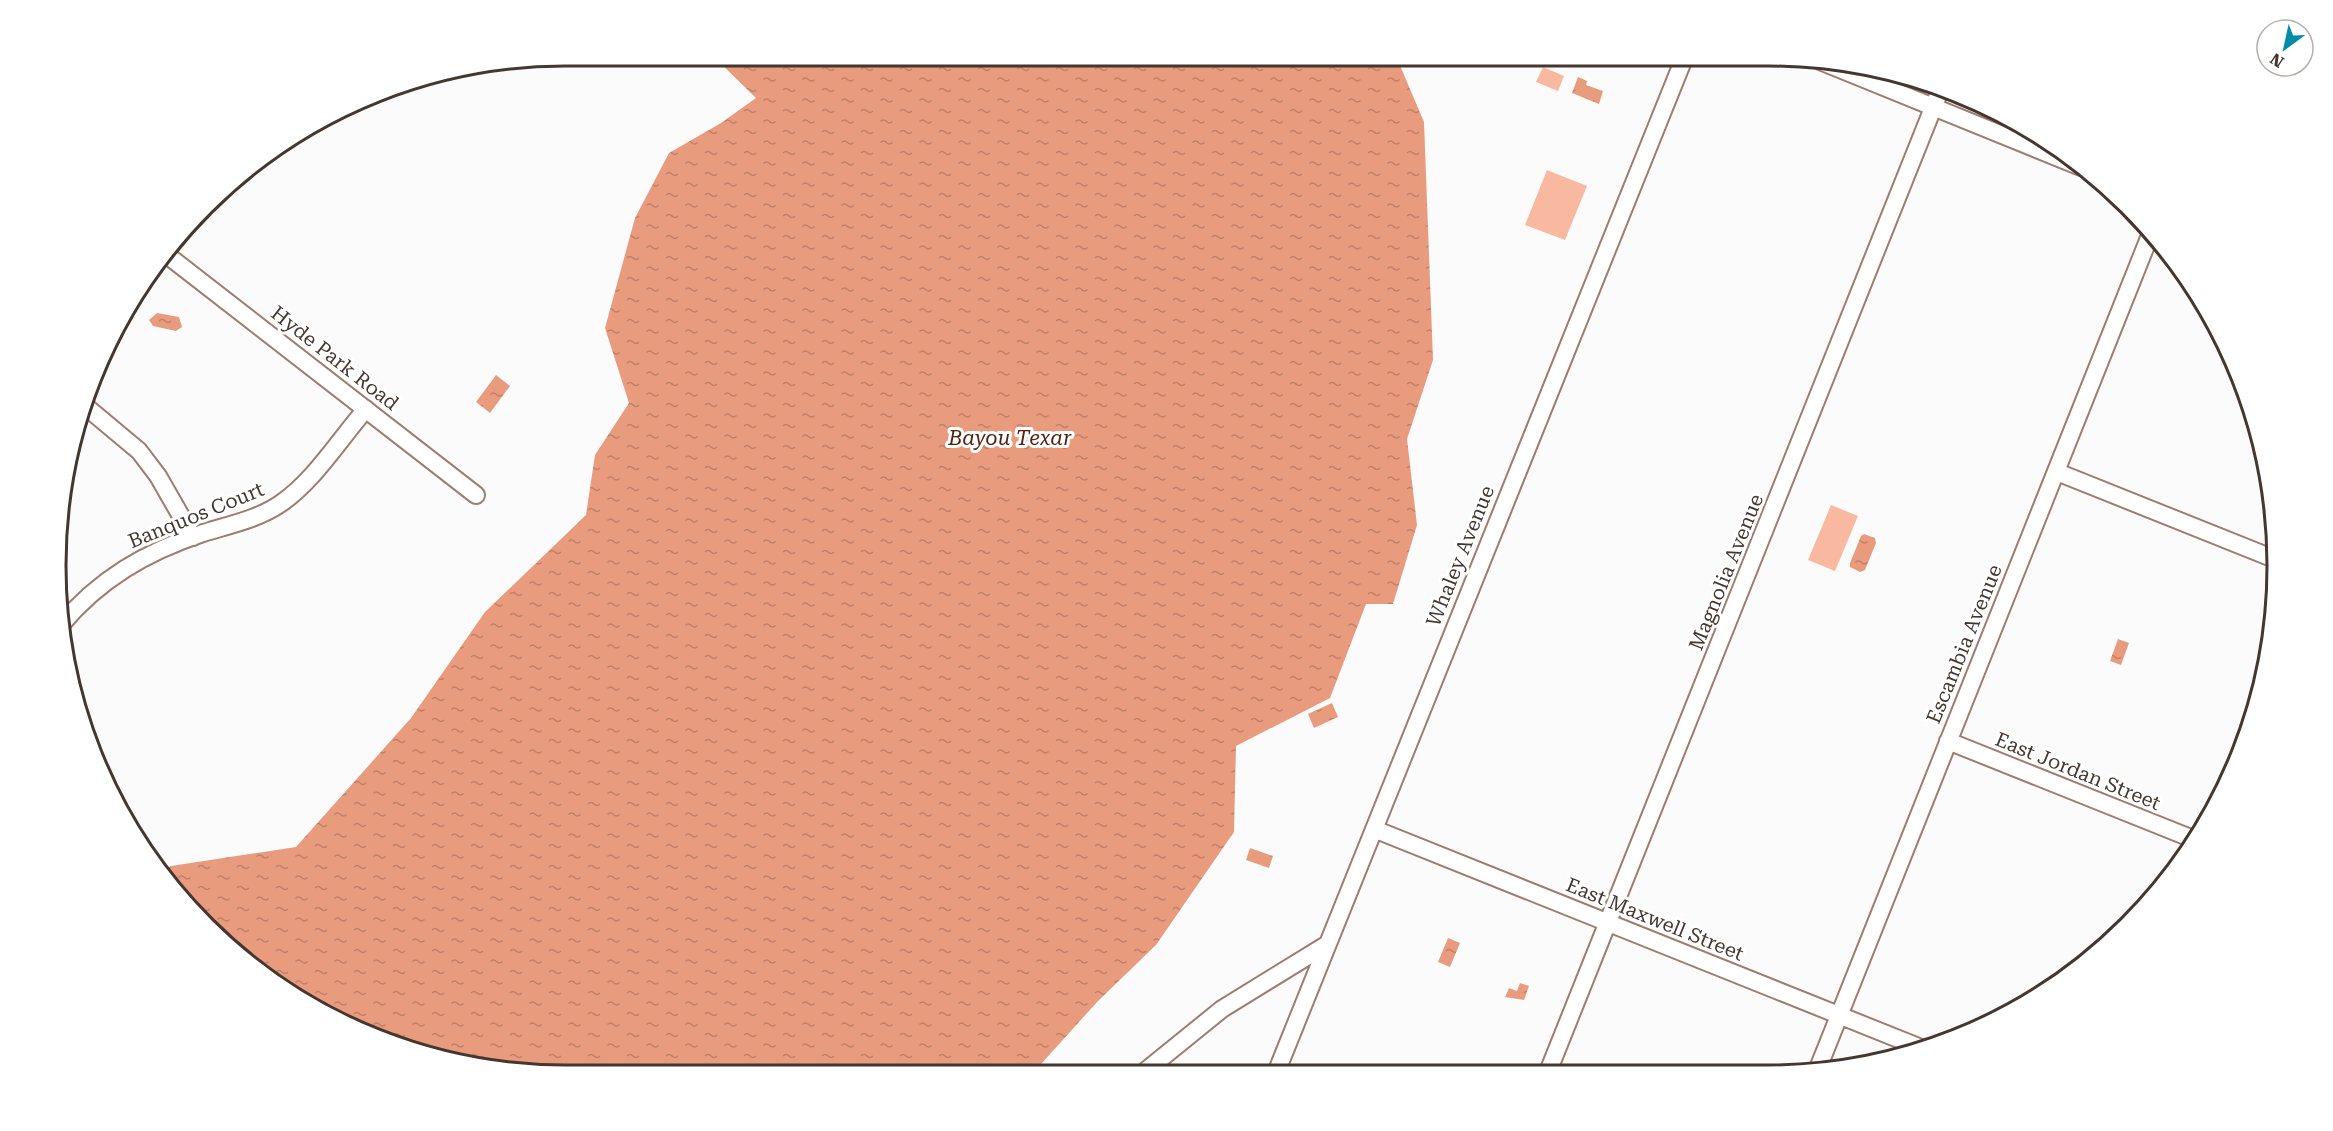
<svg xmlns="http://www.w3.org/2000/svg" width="2333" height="1131" font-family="'Roboto Serif',serif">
  <defs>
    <pattern id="water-ripples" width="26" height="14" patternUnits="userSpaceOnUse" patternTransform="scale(1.5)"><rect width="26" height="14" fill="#e99b7e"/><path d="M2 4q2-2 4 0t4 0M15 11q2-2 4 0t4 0" fill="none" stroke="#bf7f68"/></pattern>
  </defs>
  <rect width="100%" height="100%" fill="#fbfbfb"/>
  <path fill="url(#water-ripples)" d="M713,56h683l28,66 9,238 -26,79 10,86 -24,79h-27l-36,94 -94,48 -2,86 -78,113 -58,56 -66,73 -467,1 -99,-9 -96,-29 -141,-88 -70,-76 12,-7 125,-19 115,-129 74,-106 101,-97 9,-60 34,-52 -24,-75 30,-110 34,-65 52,-30 35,-25z
    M1578,77l9,4 -1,4 17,6 -4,13 -27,-11z
    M157,313l22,4 3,10 -6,4 -23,-5 -4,-6z
    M496,375l14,11 -20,27 -14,-11z
    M1864,534l11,4 1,5 -11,27 -5,2 -10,-5v-4l11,-27z
    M2118,639l11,4 -8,22 -11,-4z
    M1332,703l6,14 -24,11 -6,-14z
    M1250,848l23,8 -4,12 -23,-8z
    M1448,938l12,5 -10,24 -12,-5z
    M1520,983l9,3 -5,14 -19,-3 4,-9 8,3z"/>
  <path fill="#f9b9a1" d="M1490,56h8l-1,9 -8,-1z
    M1543,67l21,9 -6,15 -22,-9z
    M1547,170l40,16 -22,54 -40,-15z
    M1831,505l27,11 -23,55 -27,-11z"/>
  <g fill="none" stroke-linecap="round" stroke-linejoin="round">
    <g stroke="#9f7c6e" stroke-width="20">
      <path id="street" d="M1820,61l261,106
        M167,255l309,240
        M84,405l55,46 19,25 35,61
        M2057,472l220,88
        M60,626c39,-47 86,-74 143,-93 26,-8 55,-14 77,-29 34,-23 59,-64 86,-95
        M1948,741l245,98
        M1374,829l547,219
        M1817,1071l334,-838
        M1548,1072l393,-984
        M1143,1073l79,-64 104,-64
        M1276,1073l409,-1017"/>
    </g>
    <use href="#street" stroke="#fff" stroke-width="16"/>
  </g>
  <g text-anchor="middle" stroke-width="6" stroke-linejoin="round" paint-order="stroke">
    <g font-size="20" fill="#453630" stroke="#fff">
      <text transform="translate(335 358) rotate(38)" y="7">Hyde Park Road</text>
      <text transform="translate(196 515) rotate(-22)" y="7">Banquos Court</text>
      <text transform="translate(1460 556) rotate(-68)" y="7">Whaley Avenue</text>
      <text transform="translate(1726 572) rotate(-68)" y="7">Magnolia Avenue</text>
      <text transform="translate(1964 644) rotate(-68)" y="7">Escambia Avenue</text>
      <text transform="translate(2078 771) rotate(22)" y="7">East Jordan Street</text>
      <text transform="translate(1655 919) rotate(22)" y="7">East Maxwell Street</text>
    </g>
    <g font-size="21" font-style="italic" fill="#54230f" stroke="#fff">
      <text x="1010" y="445">Bayou Texar</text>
    </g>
  </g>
  <path d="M0 0H2333V1131H0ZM565 66H1768A499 499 0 0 1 2267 565V566A499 499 0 0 1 1768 1065H565A499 499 0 0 1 66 566V565A499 499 0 0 1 565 66Z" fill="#fff" fill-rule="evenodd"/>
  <path fill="none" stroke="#453630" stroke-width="3" d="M565 66H1768A499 499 0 0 1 2267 565V566A499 499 0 0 1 1768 1065H565A499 499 0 0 1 66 566V565A499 499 0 0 1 565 66Z"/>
  <g transform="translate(2285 48) rotate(213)"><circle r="28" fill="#ffffff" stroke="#b5afac" stroke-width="1.5"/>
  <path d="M0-4.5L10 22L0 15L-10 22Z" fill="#028baa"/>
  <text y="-9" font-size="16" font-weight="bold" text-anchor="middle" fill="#453630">N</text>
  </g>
</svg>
